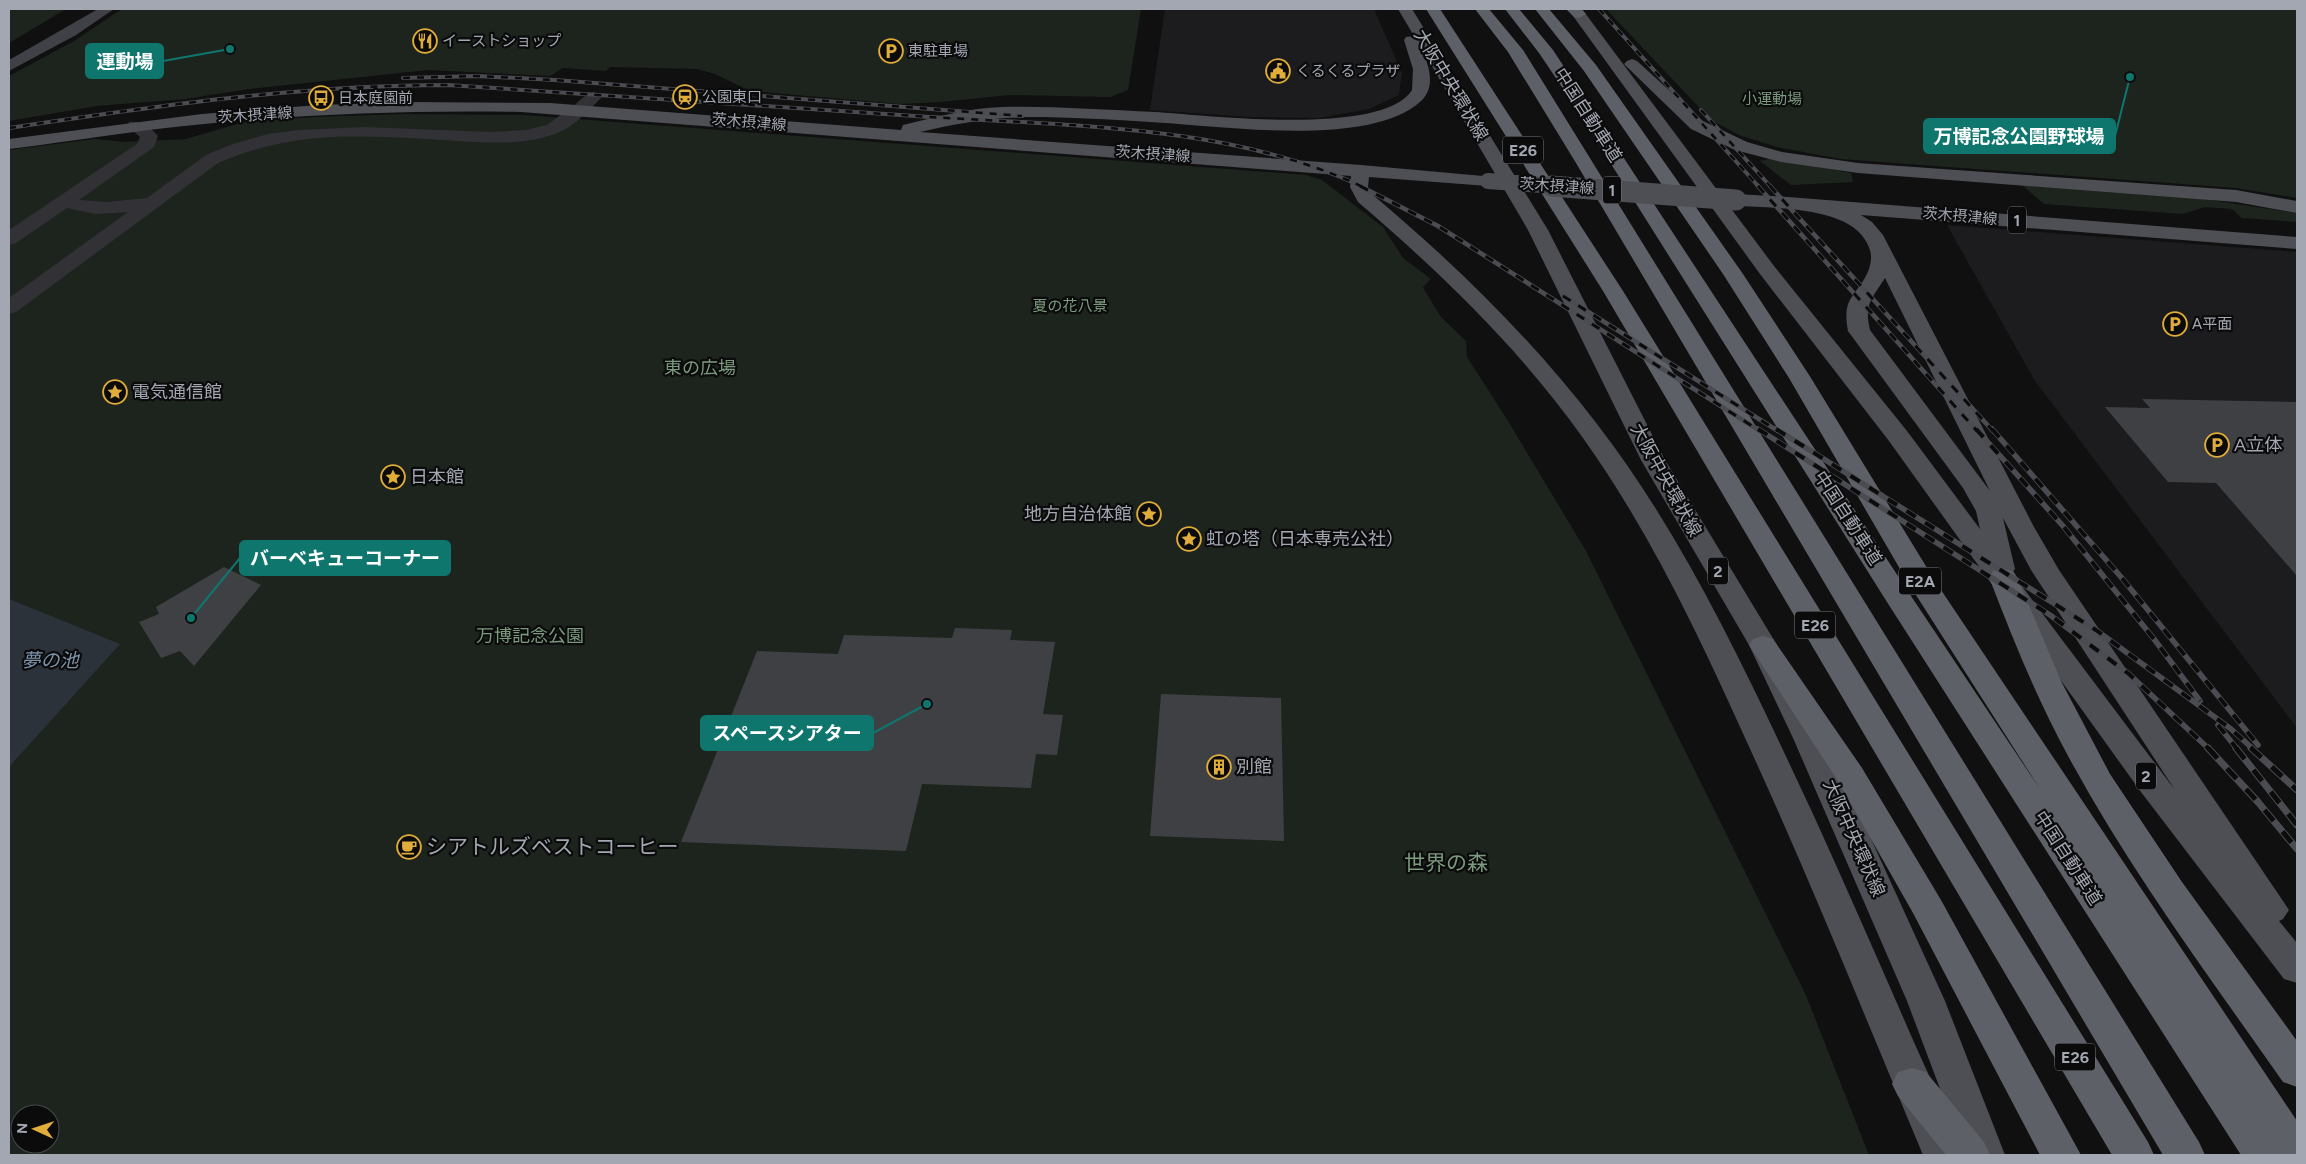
<svg xmlns="http://www.w3.org/2000/svg" width="2306" height="1164" font-family="Figtree,'Noto Sans JP',sans-serif">
  <rect width="100%" height="100%" fill="#101011"/>
  <path fill="#1c1c1e" d="M1165,9h209l28,64 -3,22 -30,14 -50,9 -69,-1 -100,-7z
    M1947,225l350,27v476l-262,-347z"/>
  <path fill="#1d241e" fill-rule="evenodd" d="M9,9h57l-57,34z
    M122,9h1019l-13,81 -18,7 -100,-2 -70,7 -40,2 -150,-13 -35,-17 -18,-5 -87,-2 -4,4 -43,-3 -13,8 -122,-6 -179,19 -64,10 -88,7 -88,15v-45l65,-35z
    M1606,9h691v189l-61,-10 -396,-29 -63,-12 -38,-12 -28,-15z
    M405,114l119,1 782,60 16,5 61,47 20,31 28,21 -8,8 2,4 16,26 25,24 1,16 41,64 78,130 219,442 64,162h-1860v-1005l86,-11 29,3 62,-3 58,-17 69,-5zM20,1114h30v30h-30z
    M1773,158l78,15 2,9 -62,3 -31,-24z
    M2022,185l175,13 100,15v9l-55,-4 -10,-9 -27,-2 -22,7 -139,-10z"/>
  <path fill="#2b3239" d="M9,599l111,45 -111,123z"/>
  <path fill="#3f4044" d="M2142,399l155,3v174l-81,-93 -48,-1 -63,-75 45,1z
    M224,567l37,18 -67,81 -14,-15 -19,7 -22,-36 20,-8 -3,-7z
    M955,628l57,2 -2,10 45,2 -12,72 20,1 -6,40 -21,-1 -5,34 -109,-4 -16,67 -225,-9 76,-191 81,3 6,-19 108,3z
    M1161,694l120,4 3,143 -134,-5z"/>
  <g fill="none" stroke-linecap="round" stroke-linejoin="round">
    <path fill="#323236" fill-rule="evenodd" d="M580,104l6,1 2,4c-31,46 -114,32 -161,30 -32,-2 -63,-3 -95,-2 -40,2 -77,10 -114,26l-202,149 -7,2v-16l119,-86 -32,2 -29,-6 -51,35 -7,2v-15l128,-86 3,-7 -13,-11 2,-4c11,-2 22,5 29,14l-4,11 -75,53 28,2 40,-4 59,-43 27,-11 35,-10 31,-4 65,-3 126,5 36,-2 21,-5 27,-20z"/>
    <path fill="#323236" fill-rule="evenodd" d="M594,92l6,2 2,3 -16,16h-12l-2,-4c5,-7 13,-15 22,-17z"/>
    <path fill="#404146" fill-rule="evenodd" d="M98,9h16l-38,26 -67,36v-11z"/>
    <path fill="#4e4f55" fill-rule="evenodd" d="M1398,9h14l136,221 117,230 112,185 48,93 120,263 60,154h-40l-58,-154 -114,-263 -44,-93 -108,-185 -113,-230 -105,-179c6,16 13,36 -2,50 -49,46 -192,26 -256,22 -40,-3 -81,-5 -121,-6 -43,-1 -82,5 -124,15l441,33 133,12 3,4 -3,4 -6,1 -119,-9 -1,10 5,8c82,69 158,143 224,229 91,118 153,256 216,390 34,75 67,150 100,226 17,38 35,76 50,115h-40c-58,-138 -114,-278 -177,-415 -47,-104 -96,-208 -163,-302 -63,-89 -142,-165 -225,-236l-8,-15 1,-11 -830,-64c-106,-2 -211,2 -317,12 -66,6 -130,17 -195,25v-10l193,-25 117,-9 87,-3 144,1 351,27 2,-5c33,-8 66,-17 100,-18 51,-1 101,3 152,5 51,3 228,25 257,-22l1,-21 -9,-29 2,-3 8,-1z
      M1568,9h14l192,257 133,165 73,98 -4,-18 -13,-23 -115,-157c-7,-36 10,-34 21,-62 3,-10 3,-17 -2,-26 -18,-37 -95,-35 -131,-37l-7,-2 -2,-4 2,-4 7,-2 52,3 509,40v12l-436,-34 11,7 11,13 151,292 25,43 224,331 6,9 -6,9 -4,2 18,22v40l-13,-4 -143,-187 -252,-351 -129,-167zM1885,278l105,213 -120,-161c-6,-26 1,-30 15,-52zM2003,518l28,52 144,220 -163,-217 3,-4z
      M1632,59l5,2 66,60 44,21 35,10 76,11 378,27 61,11v12l-61,-11 -378,-29 -77,-11 -46,-12 -44,-21 -64,-62 -3,-3 3,-3z"/>
    <path fill="#5e6067" fill-rule="evenodd" d="M1426,9h14l183,282 525,851 6,13h-42l-509,-864z
      M1475,9h14l34,41 676,1092 6,13h-42l-587,-992 -68,-111z
      M1505,9h14l34,41 362,552 125,187 -133,-208 -118,-203 -66,-104 -139,-203 -49,-62h14l47,56 147,209 68,104 124,203 362,540v34h-56l-354,-553 -315,-500 -33,-49z
      M1566,9h15l5,5 -7,4 -5,-1z
      M2003,569l10,2 4,6 44,104 49,93 72,108 115,159v46l-14,-5c-75,-107 -154,-213 -216,-328 -31,-57 -55,-117 -78,-177l4,-6z
      M1763,636l10,3 89,129 79,132 140,255h-41l-127,-242 -75,-132 -89,-136 4,-6z
      M1912,1068l14,4 58,70 6,13h-44l-48,-59 -6,-12 6,-12z"/>
    <g stroke="#4b4c51" stroke-width="4">
      <path id="rail-far3" d="M1599,9l160,178
        M403,78l74,-2 78,4 467,36
        M1701,110l70,77
        M9,128c146,-22 291,-43 439,-43 161,11 321,21 482,32 142,9 302,8 433,70"/>
    </g>
    <g stroke="#4b4c51" stroke-width="4.5">
      <path id="rail-far2" d="M1360,186l78,40 322,205
        M1758,186l219,245
        M1770,186l223,245
        M1563,296l215,135"/>
    </g>
    <g stroke="#4b4c51" stroke-width="5.5">
      <path id="rail-far1" d="M1758,429l292,186 79,59 80,75
        M1776,429l320,201 135,99 22,20
        M1976,429l87,97 91,113 46,62
        M1992,429l129,148 137,168
        M2218,725l19,24"/>
    </g>
    <g stroke="#4b4c51" stroke-width="7">
      <path id="rail" d="M2208,748l50,54 39,47
        M2236,748l61,77
        M2251,748l46,42"/>
    </g>
    <use href="#rail-far3" stroke="#0b0b0c" stroke-width="2.5" stroke-dasharray="7" stroke-linecap="butt"/>
    <use href="#rail-far2" stroke="#0b0b0c" stroke-width="3" stroke-dasharray="9" stroke-linecap="butt"/>
    <use href="#rail-far1" stroke="#0b0b0c" stroke-width="4" stroke-dasharray="11" stroke-linecap="butt"/>
    <use href="#rail" stroke="#0b0b0c" stroke-width="5" stroke-dasharray="14" stroke-linecap="butt"/>
    <path stroke="#4e4f55" stroke-width="16" d="M1488,181l80,6"/>
    <path stroke="#4e4f55" stroke-width="21" d="M1551,186l185,14"/>
  </g>
  <defs>
    <g id="restaurant-ring" transform="scale(1.25)"><circle r="9.5" fill="#0b0b0c" stroke="#e0ac3a" stroke-width="1.5"/><path d="M-5-6h1v4h1v-4h1v4h1v-4h1v5L-1.5 .5V6h-2V.5L-5-1ZM5-6V6H3V1.5H1.5Q1.5-4 5-6Z" fill="#e0ac3a"/></g>
    <g id="parking-ring" transform="scale(1.25)"><circle r="9.5" fill="#0b0b0c" stroke="#e0ac3a" stroke-width="1.5"/><path d="M-3.5-5.5H1a3.5 3.5 0 0 1 0 7H-1V5.5H-3.5ZM-1-3.4V-.6H.8a1.4 1.4 0 0 0 0-2.8Z" fill="#e0ac3a"/></g>
    <g id="civic-ring" transform="scale(1.25)"><circle r="9.5" fill="#0b0b0c" stroke="#e0ac3a" stroke-width="1.5"/><path d="M-.6-6.5H3V-4.5H.6V-3L4-1V1h2V6H-6V1h2V-1L-.6-3ZM-1.2 2.5V6h2.4V2.5Z" fill="#e0ac3a"/></g>
    <g id="station-ring" transform="scale(1.25)"><circle r="9.5" fill="#0b0b0c" stroke="#e0ac3a" stroke-width="1.5"/><path d="M-3-6H3Q5-6 5-4V2Q5 4 3 4L4.5 6H3L1.5 4h-3L-3 6H-4.5L-3 4Q-5 4-5 2V-4Q-5-6-3-6ZM-3.5-4v3h7v-3ZM-3.5 1v1.5H-2V1ZM2 1v1.5H3.5V1Z" fill="#e0ac3a"/></g>
    <g id="bus-ring" transform="scale(1.25)"><circle r="9.5" fill="#0b0b0c" stroke="#e0ac3a" stroke-width="1.5"/><path d="M-5-6H5V4H4V6H2V4H-2V6H-4V4H-5ZM-3.5-4V0h7V-4ZM-3.5 1.2v1.5H-2V1.2ZM2 1.2v1.5H3.5V1.2Z" fill="#e0ac3a"/></g>
    <g id="sight-ring" transform="scale(1.25)"><circle r="9.5" fill="#0b0b0c" stroke="#e0ac3a" stroke-width="1.5"/><path d="M0-6L1.8-2.2L6-1.7L2.9 1.2L3.7 5.4L0 3.3L-3.7 5.4L-2.9 1.2L-6-1.7L-1.8-2.2Z" fill="#e0ac3a"/></g>
    <g id="building-ring" transform="scale(1.25)"><circle r="9.5" fill="#0b0b0c" stroke="#e0ac3a" stroke-width="1.5"/><path d="M-4-6H4V6H1V3H-1V6H-4ZM-2.5-4.3h1.7v1.8h-1.7ZM.8-4.3h1.7v1.8H.8ZM-2.5-1h1.7V.8h-1.7ZM.8-1h1.7V.8H.8Z" fill="#e0ac3a"/></g>
    <g id="cafe-ring" transform="scale(1.25)"><circle r="9.5" fill="#0b0b0c" stroke="#e0ac3a" stroke-width="1.5"/><path d="M-5.5-4.5H6V0H3Q3 3.5 0 3.5H-2.5Q-5.5 3.5-5.5 0ZM3-3.2v2h1.7v-2ZM-6 4.5H4V6H-6Z" fill="#e0ac3a"/></g>
  </defs>
  <g fill-rule="evenodd">
    <use href="#restaurant-ring" x="425" y="41"/>
    <use href="#parking-ring" x="891" y="51"/>
    <use href="#civic-ring" x="1278" y="71"/>
    <use href="#station-ring" x="685" y="97"/>
    <use href="#bus-ring" x="321" y="98"/>
    <use href="#parking-ring" x="2175" y="324"/>
    <use href="#sight-ring" x="115" y="392"/>
    <use href="#parking-ring" x="2217" y="445"/>
    <use href="#sight-ring" x="393" y="477"/>
    <use href="#sight-ring" x="1149" y="514"/>
    <use href="#sight-ring" x="1189" y="539"/>
    <use href="#building-ring" x="1219" y="767"/>
    <use href="#cafe-ring" x="409" y="847"/>
  </g>
  <g text-anchor="middle" stroke-width="4.5" stroke-linejoin="round" paint-order="stroke">
    <g font-size="15" fill="#a3a7b1" stroke="#0b0b0c" text-anchor="start">
      <text x="442" y="46">イーストショップ</text>
      <text x="908" y="56">東駐車場</text>
      <text x="1296" y="76">くるくるプラザ</text>
      <text x="702" y="102">公園東口</text>
      <text x="338" y="103">日本庭園前</text>
      <text x="2192" y="329">A平面</text>
    </g>
    <g font-size="15" fill="#7b9a7e" stroke="#0b0b0c">
      <text x="1772" y="104">小運動場</text>
      <text x="1070" y="311">夏の花八景</text>
    </g>
    <g font-size="15" fill="#a3a7b1" stroke="#0b0b0c">
      <text transform="translate(255 115) rotate(-4)" y="5">茨木摂津線</text>
      <text transform="translate(749 122) rotate(5)" y="5">茨木摂津線</text>
      <text transform="translate(1153 154) rotate(4)" y="5">茨木摂津線</text>
      <text transform="translate(1557 186) rotate(4)" y="5">茨木摂津線</text>
      <text transform="translate(1960 216) rotate(5)" y="5">茨木摂津線</text>
    </g>
    <g fill="#0b0b0c" stroke="#757880" stroke-width="1">
      <rect x="1503" y="136.5" width="40" height="27" rx="4"/>
      <rect x="1603" y="176.5" width="18" height="27" rx="4"/>
      <rect x="2008" y="206.5" width="18" height="27" rx="4"/>
      <rect x="1708" y="557.5" width="20" height="27" rx="4"/>
      <rect x="1899" y="567.5" width="42" height="27" rx="4"/>
      <rect x="1795" y="611.5" width="40" height="27" rx="4"/>
      <rect x="2136" y="762.5" width="20" height="27" rx="4"/>
      <rect x="2055" y="1043.5" width="40" height="27" rx="4"/>
    </g>
    <g font-size="16" font-weight="bold" fill="#a3a7b1">
      <text x="1523" y="156">E26</text>
      <text x="1612" y="196">1</text>
      <text x="2017" y="226">1</text>
      <text x="1718" y="577">2</text>
      <text x="1920" y="587">E2A</text>
      <text x="1815" y="631">E26</text>
      <text x="2146" y="782">2</text>
      <text x="2075" y="1063">E26</text>
    </g>
    <g font-size="18" fill="#a3a7b1" stroke="#0b0b0c">
      <text transform="translate(1451 85) rotate(59)" y="6">大阪中央環状線</text>
      <text transform="translate(1588 115) rotate(57)" y="6">中国自動車道</text>
      <text transform="translate(1666 480) rotate(61)" y="6">大阪中央環状線</text>
      <text transform="translate(1848 518) rotate(57)" y="6">中国自動車道</text>
      <text transform="translate(1854 838) rotate(66)" y="6">大阪中央環状線</text>
      <text transform="translate(2068 858) rotate(57)" y="6">中国自動車道</text>
    </g>
    <g font-size="18" fill="#7b9a7e" stroke="#0b0b0c">
      <text x="700" y="374">東の広場</text>
      <text x="530" y="642">万博記念公園</text>
    </g>
    <g font-size="18" fill="#a3a7b1" stroke="#0b0b0c" text-anchor="start">
      <text x="132" y="398">電気通信館</text>
      <text x="2234" y="451">A立体</text>
      <text x="410" y="483">日本館</text>
      <text x="1132" y="520" text-anchor="end">地方自治体館</text>
      <text x="1206" y="545">虹の塔（日本専売公社）</text>
      <text x="1236" y="773">別館</text>
    </g>
    <g font-size="19" font-style="italic" fill="#7c93aa" stroke="#0b0b0c">
      <text x="50" y="667">夢の池</text>
    </g>
    <g font-size="21" fill="#a3a7b1" stroke="#0b0b0c" text-anchor="start">
      <text x="426" y="854">シアトルズベストコーヒー</text>
    </g>
    <g font-size="21" fill="#7b9a7e" stroke="#0b0b0c">
      <text x="1446" y="870">世界の森</text>
    </g>
  </g>
  <path fill="none" stroke="#0f766e" stroke-width="2" d="M230 49L163 61M2130 77L2115 136M191 618L240 558M927 704L873 733"/>
  <g fill="#0f766e" stroke="#0b0b0c" stroke-width="2">
    <circle cx="230" cy="49" r="5"/>
    <circle cx="2130" cy="77" r="5"/>
    <circle cx="191" cy="618" r="5"/>
    <circle cx="927" cy="704" r="5"/>
  </g>
  <g fill="#0f766e" stroke="#0f766e" stroke-width="2">
    <rect x="86" y="44" width="77" height="34" rx="5"/>
    <rect x="1924" y="119" width="191" height="34" rx="5"/>
    <rect x="240" y="541" width="210" height="34" rx="5"/>
    <rect x="701" y="716" width="172" height="34" rx="5"/>
  </g>
  <g font-size="19" text-anchor="middle" font-weight="bold" fill="#fff">
    <text x="125" y="68">運動場</text>
    <text x="2019" y="143">万博記念公園野球場</text>
    <text x="345" y="565">バーベキューコーナー</text>
    <text x="787" y="740">スペースシアター</text>
  </g>
  <rect width="2306" height="1164" fill="none" stroke="#a3a7b1" stroke-width="20"/>
  <g transform="translate(35 1129) rotate(273)"><circle r="24" fill="#0b0b0c" stroke="#48494e"/>
  <path d="M0-4L9 19L0 12L-9 19Z" fill="#e0ac3a"/>
  <text y="-8" font-size="14" font-weight="bold" text-anchor="middle" fill="#a3a7b1">N</text>
  </g>
</svg>
